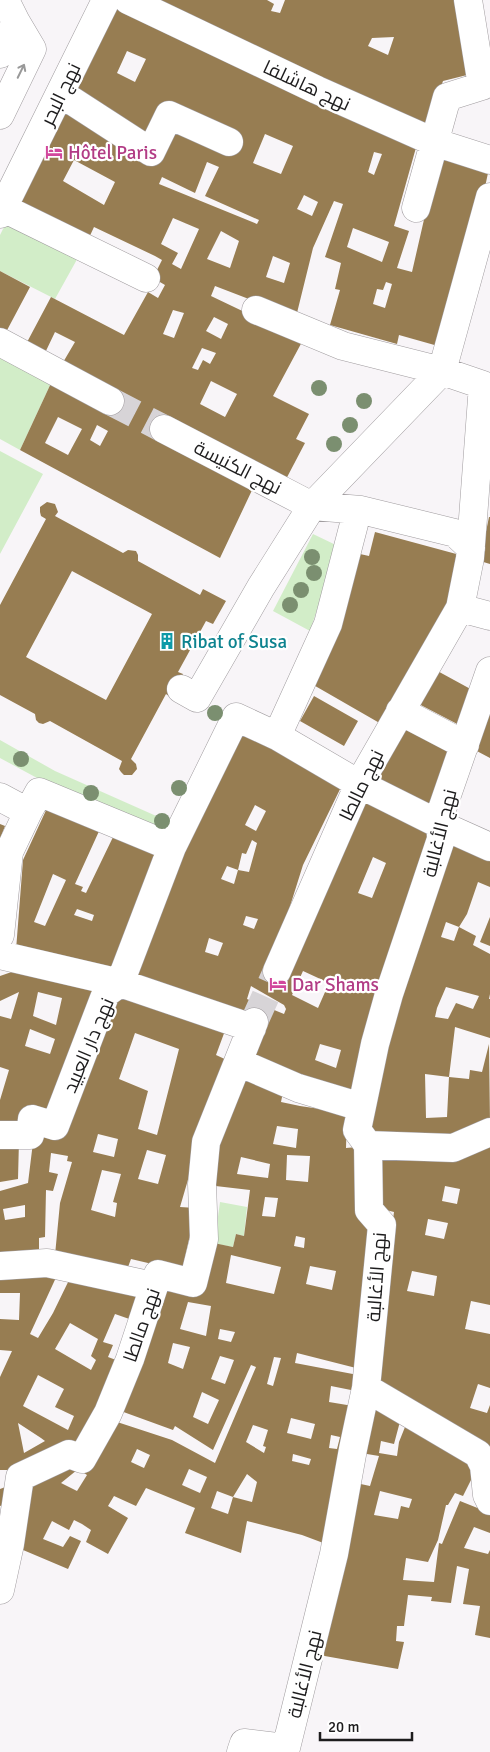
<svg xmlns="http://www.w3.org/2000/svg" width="490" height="1752" font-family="Signika,Cairo,sans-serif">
  <rect width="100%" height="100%" fill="#f8f5f8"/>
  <path fill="#d2edc8" d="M8,219l72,35 -25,45 -55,-28v-36z
    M0,355l52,26 -32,69 -20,-11z
    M0,451l43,23 -43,80z
    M313,534l25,12 -28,85 -37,-20z
    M0,740l55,31 117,52 -6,11 -116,-49 -50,-27z
    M220,1202l27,5 -3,29 -8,-2 -3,13 -16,-3 -1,-13z"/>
  <path fill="#977d52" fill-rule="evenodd" d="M146,0h121l7,4 -3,7 9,2 5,-13h171l11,75 -24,6 -14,40 -11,4zM394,37l-6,18 -20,-9 4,-8z
    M112,2l305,142 -23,82 15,5 -12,37 15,4 27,-118 49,19 -10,47 -40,126 -39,-11 -2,9 -67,-19 10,-35 -5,-1 6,-26 -16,-6 18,-53 -9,-3 -21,47 -17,69 -81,-31 -4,10 92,44 -30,56 36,18 -13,25 9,4 -21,40 -30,3 -34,72 -200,-108 32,-69 23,-39 -20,-10 -11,23 -19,-9 26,-49 73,38 24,-43 10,6 7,-13 -12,-7 9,-18 -7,-4 -61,-29 -7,15 -77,-39 51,-100 83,53 25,-52 -17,35 -84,-50zM127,51l19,8 -11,23 -18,-9zM265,134l28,12 -12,28 -28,-11zM374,152l8,2 -8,21 -6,-3zM74,160l41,22 -11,23 -41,-24zM207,162l12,5 -14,29 54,24 -2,4 -98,-40 3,-7 33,16zM304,195l14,7 -6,14 -15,-7zM173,218l26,11 -18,40 -9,-5 6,-11 -17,-9zM353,228l36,14 -7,20 -35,-15zM221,231l18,10 -9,27 -23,-9zM273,256l17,7 -6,20 -18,-6zM386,282l6,2 -7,24 -12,-4 4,-15 6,1zM173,310l11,3 -10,25 -11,-4zM214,317l14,7 -7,15 -15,-8zM202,348l14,5 -6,11 -7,-4 -5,10 -6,-2zM211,381l26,13 -12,23 -25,-13zM58,417l24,12 -14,26 -23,-12zM97,425l11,6 -8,15 -10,-6z
    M0,271l30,16 -25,47 -5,-2z
    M47,502l8,2 3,8 -3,4 68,37 5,-3 8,1 2,4v6l62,34 3,-6 23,12 -13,23 -7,-3 -28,51 5,2 -13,23 -4,-3 -35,65 5,5 1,5 -5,6h-8l-3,-3 -2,-3 3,-8 -72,-40 -7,3 -4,-1 -3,-3 -1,-6 -35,-19v-90l46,-86 -5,-3 -1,-4v-5zM72,571l80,43 -46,86 -80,-43z
    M489,517h1v47l-10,-3z
    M375,532l85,23 -13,50 -64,120 -73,-42 50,-129 9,2z
    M432,668l44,24 -13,35 -50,-26z
    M314,696l44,25 -14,25 -44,-25z
    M490,702v56l-17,-9z
    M400,727l58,27 -25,60 -64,-31z
    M242,729l102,52 -41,84 -23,73 84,-144 69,32 -76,271 -109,-41 16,-34 -135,-48 44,-112zM255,805l11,6 -10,20 -11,-6zM252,840l5,3 -8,29 -11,-2 -4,14 -13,-5 6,-13 11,4 4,-17 4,1zM373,857l13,6 -14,35 -14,-5zM246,916l12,3 -4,10 -11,-4zM209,938l14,5 -5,13 -13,-4zM303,971l26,12 -11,25 -26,-13zM251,986l33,19 2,4 -2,5 -37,-15zM320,1044l21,6 -5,18 -21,-8z
    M48,806l52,23 -25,55 8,3 -2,4 5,2 28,-58 46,21 -46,122 -98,-28 7,-90zM53,874l13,6 -21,46 -11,-4zM77,909l17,6 -2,6 -18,-6z
    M0,824l5,2 -5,13z
    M460,841l30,18v28l-12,-5 -11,32 -8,13 -13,-5 -5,15 13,4 5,-14 17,9 -3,9 17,9v40l-1,5h1v39l-35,-11 -6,50 -24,-3 1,44 21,-1 2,-40 20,2 1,-9 12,2 7,-28 1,80 -25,11 -90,1 -9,-7 15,-85 70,-198zM446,987l33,9 -6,13 -17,-6 -8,16 -13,-2 2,-9z
    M490,917v29l-10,-4z
    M26,967l68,20 -44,129 -25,-8 -1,21h-24v-29l9,-30 -9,-3v-51l11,3 8,-27 -19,9v-25zM38,992l24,6 -6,27 -23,-9zM30,1029l25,10 -5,15 -25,-8z
    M117,997l60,15 49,16 -10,27 13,6 -32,88 -17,58 16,1 -14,63 -51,-12 -6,16 -70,-20 5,-52 12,-41 -5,-1 1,-5 -17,-3 -2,19 9,2 -5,17 -7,-1 -1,47 -6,1v19l-39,3v-69l28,-8 7,-57 23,5zM135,1033l44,16 -22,86 -19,-6 10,-38 -29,-12zM98,1134l20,5 -4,18 -21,-5zM147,1150l19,5 -8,29 -20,-5zM102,1170l19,4 -8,28 4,1 -2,14 -24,-7zM25,1205v12l-20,3 -2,-11z
    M239,1073l45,14 -3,15 19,4 47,7 -1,35 11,-1 16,81 -13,141 -63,-16 -2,10 63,12 -2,16 -25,-5 -2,16 24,4 -27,138 -24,-9 -55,-14 -6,32 -56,-20 10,-25 -49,-20 -10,18 -22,-10 -6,10 20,12 -20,36 -22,-12 5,-12 -9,-6 -8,-4 -5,10 -17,-9 -9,18 20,8 7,-11 11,5 -13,28 -52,-22 11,-66 42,-22 8,11 -16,13 16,8 10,-16 -6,-4 30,-51 61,20 43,23 41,-96 -5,-2 -38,85 -38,-24 -2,4 -55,-20 43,-131 36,8 12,-45 24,5 3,-13 8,2 6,-46 -43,-5zM277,1126l21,3 -2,19 -23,-4zM287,1155l23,1 -2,26 -22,-2zM241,1157l29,7 -2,14 -31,-4zM265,1197l13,1 -3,19 -13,-1zM296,1236l9,2 -1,10 -10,-2zM231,1255l50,12 -7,27 -48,-11zM310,1266l26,5 -4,19 -26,-6zM188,1302l23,4 -5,30 -26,-7zM220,1329l15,3 -4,10 -13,-3zM173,1343l17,4 -7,22 -15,-6zM220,1356l14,4 -9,24 -14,-5zM274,1357l7,1 -8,28 -6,-2zM202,1392l17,8 -11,24 -15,-7zM291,1418l24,6 -4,15 -24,-6zM253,1425l15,5 -5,16 3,1 -2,6 -18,-11zM331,1435l9,2 -3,12 -8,-1zM137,1449l13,6 -6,13 -13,-6zM293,1454l18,5 -2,6 -17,-4zM189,1469l18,8 -7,16 -18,-8zM247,1474l10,8 -5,20 -19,-5zM217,1491l16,6 -5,17 -17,-6z
    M0,1140h19l-1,39 -18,3z
    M490,1146v159l-19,-4 -6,28 25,5v54l-12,-4 -8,24 17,5 3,-8v48l-118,-75 22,-166 -16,-4 -1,-56zM445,1186l15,3 -3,15 -15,-3zM428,1219l20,4 -4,16 -19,-4zM412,1271l25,5 -3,20 -27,-5z
    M59,1271l-29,63 8,4 15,-25 18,-37 73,17 -9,28 -20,-7 -12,28 10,3 -5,12 16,6 -42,83 -67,24h-15v-93l12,-26 -12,-1v-31l19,1 1,-27h-20v-21zM70,1323l28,16 -7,17 5,4 -5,10 -36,-21zM38,1375l26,14 -9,18 19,9 -6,14 -45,-24zM18,1423l23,15 4,3 -21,12z
    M370,1400l32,14 -8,30 -13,-3 -2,12 18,3 2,-14 8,-20 71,44 -15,30 -8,-3 -7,12h-2l-8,35 -10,22 -22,-4 -3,22 31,2 5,-39 3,1 18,-43 30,12v20l-16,-6 -10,21 24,6 2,-4v88l-15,-3 5,-29 -17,-2 6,-35 -12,-3 -6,37 -20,-2 1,-4 -24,-2 -4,31h-7l-1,15 8,1 -6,27 -79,-14 37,-172 14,3 9,-30 -18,-3zM380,1491l32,8 -3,9 -8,-2 -3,13 -24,-4z
    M11,1485l2,17 -13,4v-17z"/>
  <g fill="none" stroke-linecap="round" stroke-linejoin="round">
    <path stroke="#d7d4d7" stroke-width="28" stroke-dasharray="28 14" stroke-linecap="butt" d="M110,401l54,28
      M254,1022l23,-51"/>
    <g stroke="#a09c9f" stroke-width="29">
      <path id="minor" d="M128,0l189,90 117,52 56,18
        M0,54l16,-32 -11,-22
        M60,93l91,59 18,-37 60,27
        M0,115l32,-66 -16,-27
        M3,208l143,70
        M416,208l31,-111 35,-11 -14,-86
        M0,214l106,-214
        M256,310l87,36 99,25 41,14 -13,173 -10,50 -101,176 -82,187
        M0,342l110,59
        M164,429l148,77 49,4 94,23 16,15
        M460,608l30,8
        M181,689l16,9 64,-111 51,-81 130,-135 48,-174
        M400,711l65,34
        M277,736l82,48 82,41 49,22
        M0,797l28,15 -19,40 -9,83
        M28,812l11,-20 133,55 64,-130 41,19 51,-112 26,-100
        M0,955l120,28 132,45
        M238,1062l60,26 63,19
        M0,1135h30l2,-16 23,7 51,-133 14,-10 52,-136
        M368,1145l85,3 37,-16
        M0,1266l47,-3 106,23
        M366,1388l112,66 6,12 3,29 3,6
        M0,1590l10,-46 10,-67 49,-23 13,5 26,-46 22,-54 28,-85 35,9 11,-44 -2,-55 4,-42 48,-120
        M241,1752l3,-9 41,5
        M285,1752l49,-198 19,-105 13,-61 16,-163 -13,-15 -1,-65 -11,-15 18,-86 14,-50 52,-155 -1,-24 50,-144"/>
    </g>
    <use href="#minor" stroke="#fff" stroke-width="28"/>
  </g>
  <g fill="#7b8f70">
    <circle cx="319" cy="388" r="8"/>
    <circle cx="364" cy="401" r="8"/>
    <circle cx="350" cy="425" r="8"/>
    <circle cx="334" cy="444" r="8"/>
    <circle cx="312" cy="557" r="8"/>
    <circle cx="314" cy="573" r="8"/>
    <circle cx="301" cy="590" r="8"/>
    <circle cx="290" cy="605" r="8"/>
    <circle cx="215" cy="713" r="8"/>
    <circle cx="21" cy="759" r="8"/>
    <circle cx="179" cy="788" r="8"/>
    <circle cx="91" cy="793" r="8"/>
    <circle cx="162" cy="821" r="8"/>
  </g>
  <defs><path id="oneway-shaft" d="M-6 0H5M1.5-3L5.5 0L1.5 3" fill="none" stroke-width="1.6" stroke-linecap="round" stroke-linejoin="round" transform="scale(1.25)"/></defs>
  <use stroke="#999" href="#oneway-shaft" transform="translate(21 71) rotate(-64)"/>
  <defs>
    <g id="hotel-bare" transform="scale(1.35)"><path d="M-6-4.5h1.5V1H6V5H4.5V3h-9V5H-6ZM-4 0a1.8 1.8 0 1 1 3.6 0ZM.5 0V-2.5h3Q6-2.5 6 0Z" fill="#d1479c" stroke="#fff" stroke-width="2.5" paint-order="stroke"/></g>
    <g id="building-bare" transform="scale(1.35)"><path d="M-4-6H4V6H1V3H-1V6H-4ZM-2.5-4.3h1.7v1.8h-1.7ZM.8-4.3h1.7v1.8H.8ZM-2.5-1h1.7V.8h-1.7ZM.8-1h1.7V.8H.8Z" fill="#0f9aa8" stroke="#fff" stroke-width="2.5" paint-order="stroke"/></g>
  </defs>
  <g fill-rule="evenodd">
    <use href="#hotel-bare" x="54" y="152"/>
    <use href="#building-bare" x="167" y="641"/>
    <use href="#hotel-bare" x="278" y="984"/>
  </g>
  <g text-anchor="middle" stroke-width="4.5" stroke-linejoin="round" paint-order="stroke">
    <g font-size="19" fill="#1d1c1d" stroke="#fff">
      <text transform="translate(307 85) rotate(25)" y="7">نهج هاشلفا</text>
      <text transform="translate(60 94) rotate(-64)" y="7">نهج البحر</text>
      <text transform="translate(238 467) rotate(27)" y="7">نهج الكنيسة</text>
      <text transform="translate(361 785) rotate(-64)" y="7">نهج مالطا</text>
      <text transform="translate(439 833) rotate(-76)" y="7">نهج الأغالبة</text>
      <text transform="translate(88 1045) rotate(-67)" y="7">نهج دار العبيد</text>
      <text transform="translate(376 1277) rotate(-86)" y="7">نهج الأغالبة</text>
      <text transform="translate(141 1325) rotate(-71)" y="7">نهج مالطا</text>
      <text transform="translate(304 1674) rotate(-76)" y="7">نهج الأغالبة</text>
    </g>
    <g font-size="19" fill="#b23c85" stroke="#fff" text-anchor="start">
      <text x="68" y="159">Hôtel Paris</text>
      <text x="292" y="991">Dar Shams</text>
    </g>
    <g font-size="19" fill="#0d838f" stroke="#fff" text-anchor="start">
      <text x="181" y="648">Ribat of Susa</text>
    </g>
  </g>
  <path d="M320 1732v8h92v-8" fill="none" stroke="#1d1c1d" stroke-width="2.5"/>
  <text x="328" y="1732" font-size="15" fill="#1d1c1d" stroke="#ffffff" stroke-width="4" paint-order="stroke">20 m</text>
</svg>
